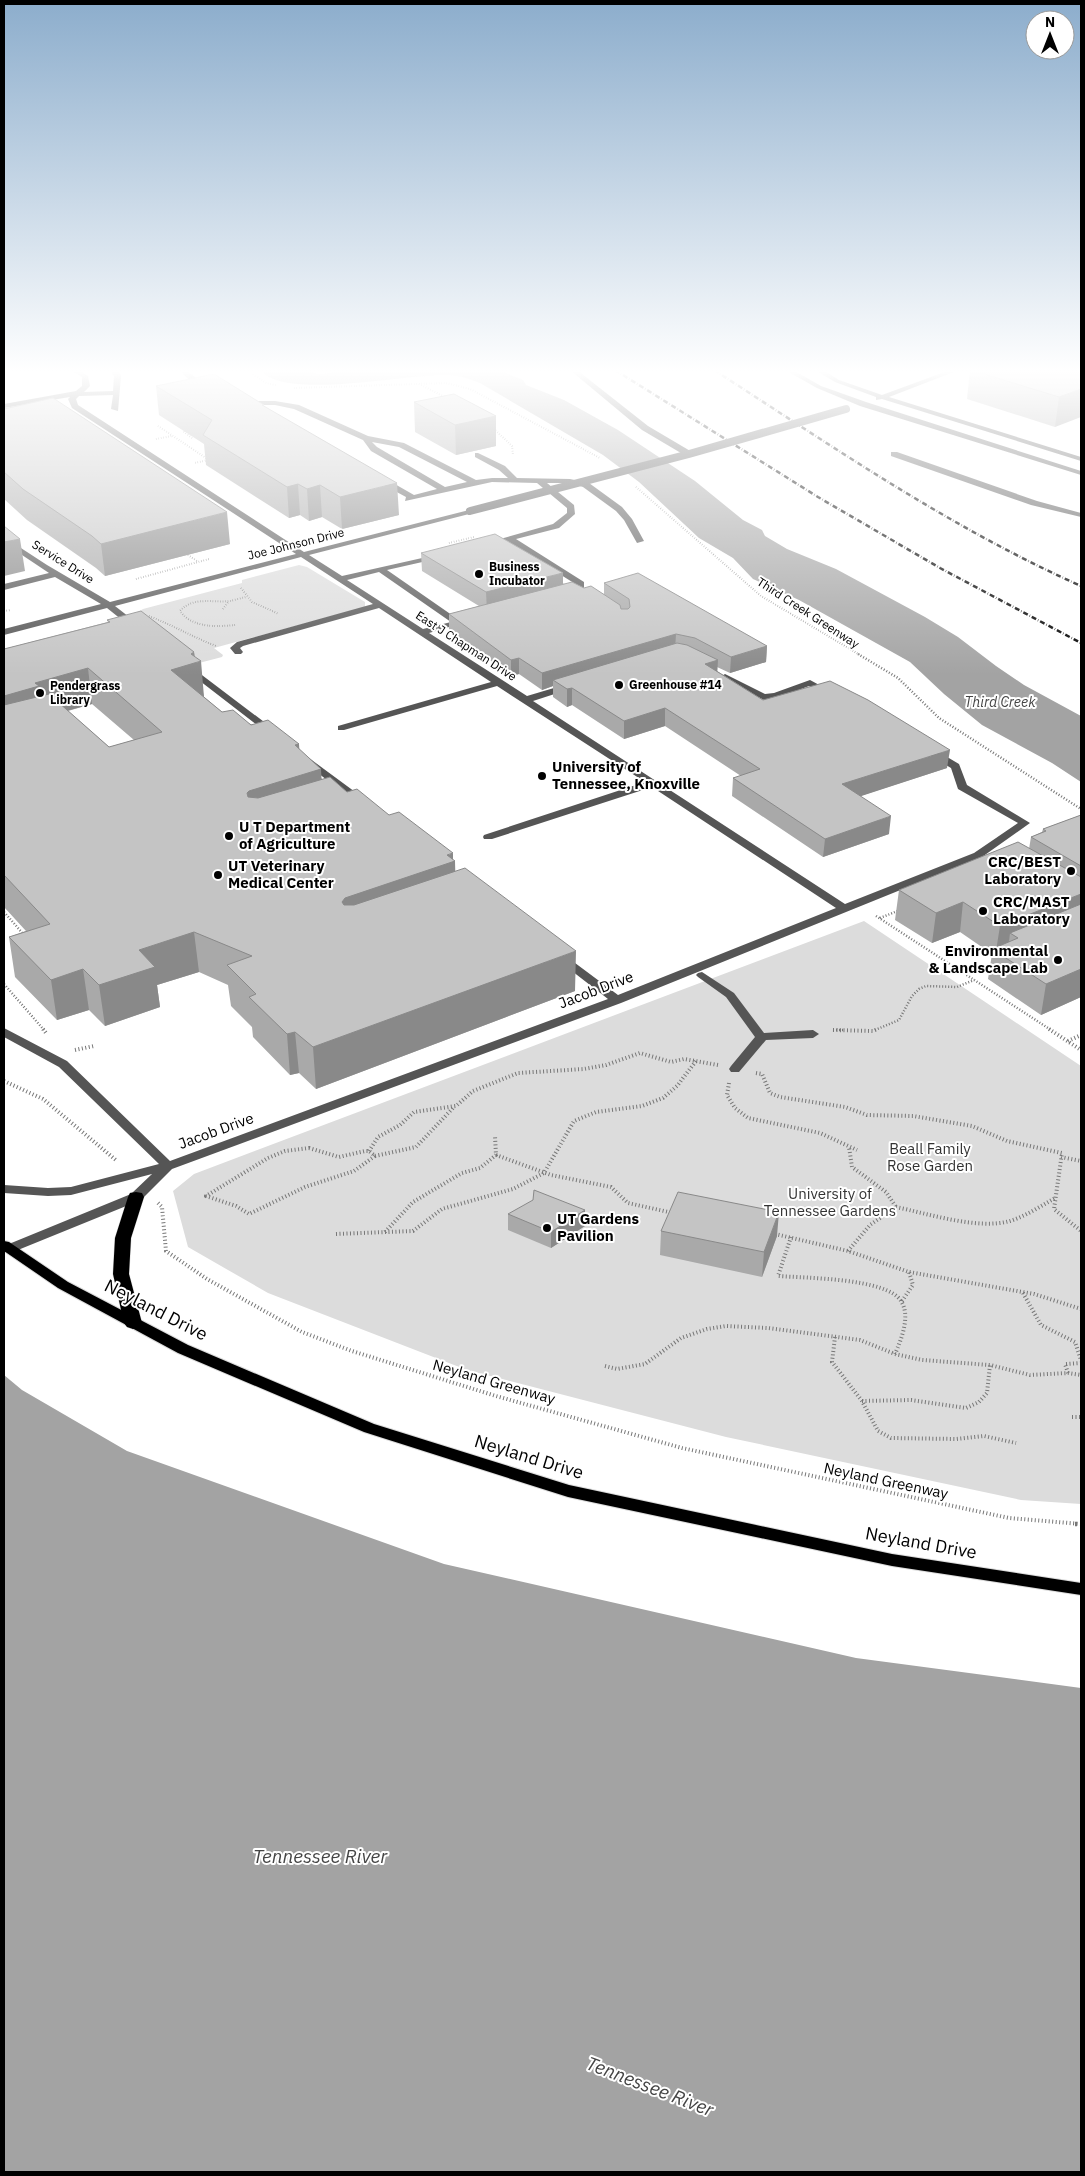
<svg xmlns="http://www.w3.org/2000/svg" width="1085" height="2176" font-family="'IBM Plex Sans',sans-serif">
  <rect width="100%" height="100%" fill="#fff"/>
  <path fill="#dcdcdc" d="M299,565l8,2 58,35v5l-151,41 9,7 -1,2 -23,6 -62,-50 6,-4 99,-26v-3z
    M864,921l217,145v438l-60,-4 -295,-63 -259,-67 -199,-77 -80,-46 -15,-56 21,-17z"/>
  <path fill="#a3a3a3" d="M261,370h37l22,4 36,-4h143l24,10 3,5 38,15 54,30 77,51 48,39 19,10 3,6 22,13 49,20 89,48 33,20 38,29 28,19 57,31v66l-29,-19 -70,-38 -38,-31 -34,-32 -111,-62 -46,-21 -20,-21 -34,-20 -60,-56 -36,-27 -123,-72c-11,-4 -21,-8 -33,-8 -36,-2 -166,26 -186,-5z
    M4,1375l18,15 105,61 317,113 412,94 225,30v484h-1077z"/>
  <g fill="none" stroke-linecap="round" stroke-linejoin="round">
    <g stroke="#dbdbdb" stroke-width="2">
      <path id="major" d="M4,1241l5,1 59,40 120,63 186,79 195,61 323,69 189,29v12l-189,-29 -324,-69 -204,-65 -186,-79 -120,-65 -54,-37z"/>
    </g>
    <g stroke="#dbdbdb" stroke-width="1">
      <path id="highway" d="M136,1192l6,1 2,4 -13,41 -2,36 13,49 -3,4 -6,2 -6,-2 -3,-4 -11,-49 2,-36 13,-41 2,-4z"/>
    </g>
    <path stroke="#777" stroke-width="2" stroke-dasharray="0.5 2" stroke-linecap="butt" d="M247,370l19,13 10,2
      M419,384l26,13
      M294,388l152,-5 24,6 130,69
      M158,426l51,34 -15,3
      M492,427l20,19 1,9
      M187,430l-4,1 9,7
      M156,439l16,-3
      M636,487l125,109 99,59
      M449,543l25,-6
      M188,555l9,6
      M136,579l73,-20
      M241,588l11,14 27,12
      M223,609l6,-8
      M4,611l7,-1
      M149,616c23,9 44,21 67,30
      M235,625c-19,2 -43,3 -55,-14 13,-15 33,-8 50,-10 5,-1 11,-3 16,-4"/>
    <path stroke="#777" stroke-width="2.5" stroke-dasharray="1 2" stroke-linecap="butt" d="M858,654l40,24 41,40 142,91
      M4,912l21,24
      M876,916l175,114
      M880,918l20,-8
      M4,984l40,46
      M833,1030h10
      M875,1030l24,-10 13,-24 7,-7 7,-3 31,1 17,-7"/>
    <path stroke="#777" stroke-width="4" stroke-dasharray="1 2.5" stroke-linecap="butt" d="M43,1029l3,4
      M1049,1029l32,21
      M833,1030l40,1 5,-2
      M1068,1041l13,-6
      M75,1050l19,-4
      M756,1073l6,1 8,19 10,4 65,10 22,8 46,1 59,10 35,15 55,12 -8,56 27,22
      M4,1081l39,18 74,62
      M729,1083l-2,12 8,13 13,10 72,15 37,17
      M309,1148l30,9 26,-6h4l6,5 -21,15 -49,16 -56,27 -13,-8 -30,-10 62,-38 17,-7z
      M369,1151l9,-14 22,-12 14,-13 42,-6 17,-15 45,-18 66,-4 22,-4 34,-12 31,9 13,-3 34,6
      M496,1155l55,20 60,12 17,16 45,10
      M375,1156l41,-9 37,-39
      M1061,1157l20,4
      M158,1203l4,4 4,44 41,28 95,53 50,19 144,45 186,52 327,70 72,6
      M896,1207c33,7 82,23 114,14 16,-5 31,-15 45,-23
      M385,1232l28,-30 49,-29 18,-5 16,-13 -1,-19
      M336,1234l77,-3 29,-22 71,-20 31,-16 30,-52 22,-9 46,-6 21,-8 14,-12 19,-25
      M775,1234l73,17 61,21 125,22 47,15
      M791,1237l-13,39c27,2 109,2 123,25 10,15 0,39 -6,53
      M848,1251l22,-26 26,-18 -10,-15 -34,-25 -3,-20
      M1023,1293l18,32 34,17 6,18
      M902,1301l11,-16 -4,-13
      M835,1337l-3,25 30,39 16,30 13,7 65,1 28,-3 32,7
      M605,1366l12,3 28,-5 36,-26 26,-9 19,-3 42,2 92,12 35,14 27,6 68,5 40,10 38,-2 13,2
      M1068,1373l-3,-9 16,-1
      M862,1401l49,-1 55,8 13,-6 8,-9 3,-28
      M1072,1417h9"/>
    <path stroke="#777" stroke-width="4.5" stroke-dasharray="2 4" stroke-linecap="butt" d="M1075,1524h6"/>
    <path fill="#555" fill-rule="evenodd" d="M71,370h8l9,6 2,10 -6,6 29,-1 1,-15 -4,-6h7l4,6 -3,35 -7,-2 2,-14 -34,1 -3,3 2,6 226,147 169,-43v4l-164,42 33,21 98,-22v4l-53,12 72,50 6,-2 4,3 -40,12 98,63 37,-11h6v4l-37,12 312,203 129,-51 44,-30 -60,-34 -7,-21 -22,-13v-4h8l22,13 8,21 63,38 -48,34 -361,146 -449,166 -31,31 -128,52h-9v-6l127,-52 21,-20 -81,21 -23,1 -44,-3v-8l44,3 23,-1 88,-23 -100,-97 -55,-30v-9l63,33 103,100 438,-162 -49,-38 -2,-2 2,-2h8l51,38 218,-87 -184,-121 -160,52h-8l-1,-2 1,-2 161,-53 -148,-96 -153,44h-6v-4l153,-44 -112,-74 -136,38 -3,2 3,4 -2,2h-6l-5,-6 7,-6 136,-38 -72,-47 -186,49 23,18v4h-6l-25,-20 -103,27v-6l97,-25 -46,-27 -51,13v-6l45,-11 -45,-30v-6l43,28 63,37 186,-48 -224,-146 -4,-9 2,-2 -66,11v-4l72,-13 6,-5v-9zM379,572l72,50 -28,7 -76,-49z
      M179,370h7l21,17v4h-6z
      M570,370h7l71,56 44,26v4h-6l-44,-26z
      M785,370h8l28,16 45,16 215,69v4l-221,-69 -43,-18z
      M815,370h8l16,10 43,15 68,-25h9l-70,27 192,60v4l-199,-62 -6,1v-3l-41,-15z
      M241,401h34l24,4 69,31 36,7 72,37 16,-2h16l-9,-8 -24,-13v-4h3l27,13 12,12 53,1 19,4 33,24 10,12 12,22 -7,2 -13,-23 -8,-9 -33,-24 -13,-4h-23l27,22 1,9 -16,14 -43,11 68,43v9l-11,6h-6v-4l10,-5v-3l-70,-44 -17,4 -4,-2 67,-19 14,-11v-5l-30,-25 -45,-1 -87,19 1,-4 -26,-14v-4h6l28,16 23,-6 -66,-38 -8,-11 -69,-31 -19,-4h-31l-4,-2zM372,442l27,5 68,35 -22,5 -68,-40z
      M891,452h6l140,49 44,12v4l-50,-12 -140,-49z
      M190,666l86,65v4h-6l-83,-64v-4z
      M725,674l40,20 9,-1 36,-13 24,13 -5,3 -20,-10 -31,12 -14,2 -42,-21 -2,-2z
      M309,758l57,42v4h-8l-53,-41v-4z
      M702,972l32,21 30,40 49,-3 6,4 -6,4 -47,2 -27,32h-8l-2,-3 2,-3 24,-29 -29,-40 -28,-20 -2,-2 2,-2z"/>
    <use href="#major" fill="#000" fill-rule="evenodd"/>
    <use href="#highway" fill="#000" fill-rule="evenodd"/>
    <path stroke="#000" stroke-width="2.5" stroke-dasharray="5 2 0.5 2" stroke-linecap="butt" d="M615,370l203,127 122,71 141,75
      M714,370c121,78 235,157 367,216"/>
    <path stroke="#555" stroke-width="8" d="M470,511l219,-57 157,-45"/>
  </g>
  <path fill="#a9a9a9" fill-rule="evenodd" d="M970,370h111l-26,57 -88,-28z
    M156,386l108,21 135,108 -57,14 -20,-12 -13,4 -9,-6 -11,3 -83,-53 -2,-21 -45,-29z
    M414,402l82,14v30l-40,9 -41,-23z
    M4,409l226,135 -125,32 -9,-8 -69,-48 -23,-21z
    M421,553l163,35 20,6v-11l163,63 -1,16 -36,11 -13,-6v4l46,29 184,68 -87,28 29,38 -66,23 -91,-61 1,-18 8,-2 -76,-50 -41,13 -52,-34 -5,2 -14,-10v-11l-11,4 -23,-16 -8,2 -62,-46v-16l30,-8 -57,-35z
    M107,620l87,32 10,45 18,15 77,32v5l23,30 67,36 64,44 2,13 120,119 -259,98 -17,-16 -9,2 -37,-38 -1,-10 -21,-21 -3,-21 -29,-13 -42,13 3,22 -55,19 -16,-16 -32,10 -42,-43 -6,-40 17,-6 -22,-24v-258l104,-27zM92,704l42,36 -25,7 -41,-36z
    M1081,815v182l-40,18 -53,-36 4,-25 -32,-22 -28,11 -37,-23 4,-30 130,-41 2,-12 11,-5 1,-3z
    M585,1210v16l-34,22 -43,-18v-16z
    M661,1231l116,5 -15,41 -102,-22z"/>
  <path fill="#898989" d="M1081,389v28l-26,10 4,-30z
    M496,416v30l-40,9 -1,-30z
    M397,483l2,32 -57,14 -2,-32z
    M298,484l2,31 -11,3 -2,-31z
    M320,485l2,32 -13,4 -2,-32z
    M227,512l3,32 -125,32 -4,-32z
    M20,539l5,32 -21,5v-34z
    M563,573v19l-76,19 -1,-19z
    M676,634l-1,16 -122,30v6l-11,4v-17z
    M767,646l-1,16 -36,11 1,-16z
    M194,652l1,11 6,-2 3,36 -29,8 -4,-35 20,-16z
    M519,658v16l-8,2v-16z
    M718,660l-1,18 -12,-14z
    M88,668l4,36 -48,13 -40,17v-38l31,-13z
    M572,688v17l-5,2v-18z
    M665,708v18l-41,13v-18z
    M299,744l2,31 20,-6 2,37 -71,22 -5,-35 48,-48z
    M950,750l-3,18 -107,35 2,-19z
    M891,816l-2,18 -66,23 2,-18z
    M453,853v8h2l1,39 -109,37 -5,-35 3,-4z
    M1081,894v28l-63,16 -8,-5 -2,18h-12l4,-25z
    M963,902l-3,30 -28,11 4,-30z
    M194,932l5,40 -42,13 3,22 -55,19 -6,-41 40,-35z
    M576,951l-1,40 -259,98 -3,-42z
    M83,969l6,41 -32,10 -6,-40z
    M1081,969v28l-40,18 5,-31z
    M295,1032l4,41 -9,2 -3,-41z
    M585,1210v16l-34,22v-16z
    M779,1212l-2,24 -15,41 2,-25z"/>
  <path fill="#c4c4c4" stroke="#898989" d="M971,370h110v19l-22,8z
    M214,374l50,31h-2l135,78 -57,14 -20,-12 -13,4 -9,-5 -11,3 -84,-52 9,-15 -56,-34z
    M454,394l42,22 -41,9 -41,-23z
    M53,398l174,114 -126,32 -9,-8 -69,-47 -19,-17v-63z
    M4,526l16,13 -16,3z
    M495,534l68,39 -77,19 -65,-39z
    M638,573l129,73 -36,11 -36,-19 -19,-4 -134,39 -23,-15 -8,2 -62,-46 123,-32 12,6 7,-2 29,19 1,4h7l2,-2 -1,-8 -25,-16z
    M141,611l53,41 -3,2 10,7 -30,9 51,42 11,-2 18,15 17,-5 31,24 -4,1 26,24 -72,22 -2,2 1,4 10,1 72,-21 17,15 10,-3 32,26 10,-3 54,41 -6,2 8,6 -110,37 -3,4 2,3h10l111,-37 111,83 -263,96 -18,-15 -8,2 -38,-37 7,-3 -29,-29 25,-9 -58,-24 -55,18 16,17 -56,18 -16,-16 -32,11 -42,-43 41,-13 -46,-49v-170l45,-11 60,53 53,-15 -74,-64 -53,15 4,3 -35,10v-47l106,-27 -3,-2z
    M677,643l10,2 31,15 -13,4 58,36 67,-19 38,19 82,50 -108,34 49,32 -66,23 -92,-61 27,-9 -95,-61 -41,13 -52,-33 -5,1 -14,-9z
    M1081,815v51l-50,-29 15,-6 -3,-2z
    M1018,842l63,35v17l-81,32 -37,-24 -27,11 -37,-23z
    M1081,904v65l-35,15 -54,-35 26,-11 -8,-5z
    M534,1190l51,20 -34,22 -43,-18 25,-14z
    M678,1192l101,20 -15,40 -103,-21z"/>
  <linearGradient id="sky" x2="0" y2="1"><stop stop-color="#8cadcc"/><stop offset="0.55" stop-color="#fff"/><stop offset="1" stop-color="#fff" stop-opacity="0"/></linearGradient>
  <rect width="1085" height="675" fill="url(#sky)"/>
  <g fill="#000" stroke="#fff" stroke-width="2">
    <circle cx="479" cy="574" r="5"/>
    <circle cx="619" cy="685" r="5"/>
    <circle cx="40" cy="693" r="5"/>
    <circle cx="542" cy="776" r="5"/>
    <circle cx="229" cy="836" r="5"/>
    <circle cx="1071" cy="871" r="5"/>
    <circle cx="218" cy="875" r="5"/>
    <circle cx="983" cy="911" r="5"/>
    <circle cx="1058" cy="960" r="5"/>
    <circle cx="547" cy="1228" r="5"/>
  </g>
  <g text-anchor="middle" stroke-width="4" stroke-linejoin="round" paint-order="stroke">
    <g font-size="12" fill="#000" stroke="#fff">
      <text transform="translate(296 544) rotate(-14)" y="4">Joe Johnson Drive</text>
      <text transform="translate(63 562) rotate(32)" y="4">Service Drive</text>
      <text transform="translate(808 613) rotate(33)" y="4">Third Creek Greenway</text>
      <text transform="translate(466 646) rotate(33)" y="4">East J Chapman Drive</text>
    </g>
    <g font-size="12" font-weight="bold" fill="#000" stroke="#fff" text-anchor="start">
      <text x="489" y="571">Business<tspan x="489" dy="14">Incubator</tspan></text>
      <text x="629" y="689">Greenhouse #14</text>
      <text x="50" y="690">Pendergrass<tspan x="50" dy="14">Library</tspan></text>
    </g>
    <g font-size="14" font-style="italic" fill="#444" stroke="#fff">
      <text x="1000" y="707">Third Creek</text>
    </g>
    <g font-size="15" font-weight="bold" fill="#000" stroke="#fff" text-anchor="start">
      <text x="552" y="772">University of<tspan x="552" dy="17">Tennessee, Knoxville</tspan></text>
      <text x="239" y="832">U T Department<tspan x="239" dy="17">of Agriculture</tspan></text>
      <text x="1061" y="867" text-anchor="end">CRC/BEST<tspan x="1061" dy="17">Laboratory</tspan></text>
      <text x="228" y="871">UT Veterinary<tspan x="228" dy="17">Medical Center</tspan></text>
      <text x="993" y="907">CRC/MAST<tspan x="993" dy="17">Laboratory</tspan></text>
      <text x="1048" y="956" text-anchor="end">Environmental<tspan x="1048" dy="17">&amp; Landscape Lab</tspan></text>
      <text x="557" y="1224">UT Gardens<tspan x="557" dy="17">Pavilion</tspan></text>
    </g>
    <g font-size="15" fill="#000" stroke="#fff">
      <text transform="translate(596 990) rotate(-21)" y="5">Jacob Drive</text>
      <text transform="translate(216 1131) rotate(-20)" y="5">Jacob Drive</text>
      <text transform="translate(494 1382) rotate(16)" y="5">Neyland Greenway</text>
      <text transform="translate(886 1481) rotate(12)" y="5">Neyland Greenway</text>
    </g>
    <g font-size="15" fill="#333" stroke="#fff">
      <text x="930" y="1154">Beall Family<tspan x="930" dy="17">Rose Garden</tspan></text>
      <text x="830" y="1199">University of<tspan x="830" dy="17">Tennessee Gardens</tspan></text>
    </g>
    <g font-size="18" fill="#000" stroke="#fff">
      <text transform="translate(156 1310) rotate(27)" y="6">Neyland Drive</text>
      <text transform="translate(529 1457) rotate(17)" y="6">Neyland Drive</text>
      <text transform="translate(921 1543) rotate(10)" y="6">Neyland Drive</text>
    </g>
    <g font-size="19" font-style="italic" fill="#444" stroke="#fff">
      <text x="320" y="1863">Tennessee River</text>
      <text transform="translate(650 2086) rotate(21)" y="7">Tennessee River</text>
    </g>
  </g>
  <rect width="1085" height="2176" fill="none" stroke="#000000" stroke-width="10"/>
  <g transform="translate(1050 35)"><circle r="24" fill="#ffffff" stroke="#999999"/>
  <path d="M0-4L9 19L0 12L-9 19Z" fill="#000000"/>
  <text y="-8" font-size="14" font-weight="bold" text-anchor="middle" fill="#000000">N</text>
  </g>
</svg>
